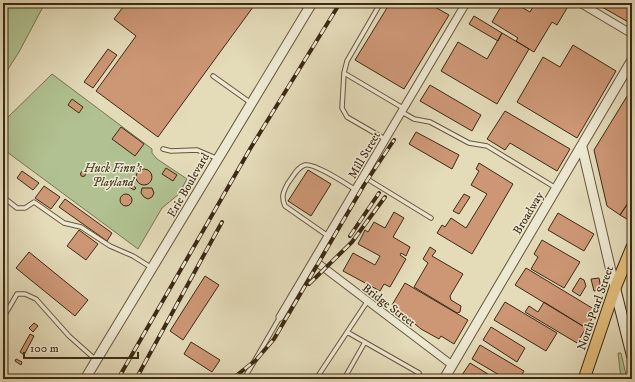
<svg xmlns="http://www.w3.org/2000/svg" width="635" height="382" font-family="'IM FELL DW Pica',serif">
  <rect width="100%" height="100%" fill="#e4dbb9"/>
  <filter id="stains"><feTurbulence type="fractalNoise" baseFrequency=".005" numOctaves="4"/><feColorMatrix values="0 0 0 0 .2 0 0 0 0 .09 0 0 0 0 .02 0 0 0 .5 -.17"/></filter>
  <radialGradient id="worn" r=".72"><stop offset=".6" stop-color="#630" stop-opacity="0"/><stop offset="1" stop-color="#630" stop-opacity=".3"/></radialGradient>
  <path fill="#b1c191" stroke="#777652" d="M3,3h42l-26,49 -16,25z
    M52,74l100,75v4l5,6 30,20 -8,15 -17,14 -24,41 -135,-100v-27z
    M618,353h3l6,26h-6z"/>
  <path fill="#cd9776" stroke="#3d2a13" d="M126,3h130l-98,134 -62,-46 40,-55 -22,-17z
    M390,3h38l21,12 -45,74 -49,-29z
    M503,3h11l16,9 5,-9h24l8,5 -10,17 -5,-3 -18,30 -18,-11 2,-3 -26,-16z
    M604,3h28l-2,20 -28,-16z
    M474,16l28,17 -4,8 -29,-17z
    M502,33l27,16 -32,55 -56,-33 17,-29 29,17z
    M573,45l43,26 -39,67 -60,-36 26,-45 17,10z
    M108,49l9,6 -24,33 -9,-6z
    M430,85l51,30 -9,16 -52,-30z
    M629,93l3,2v102l-12,18 -13,-9 -13,-56z
    M72,99l11,8 -4,6 -11,-8z
    M505,111l65,38 -13,22 -47,-28 -5,7 -18,-11z
    M121,127l23,17 -9,12 -23,-17z
    M416,132l43,23 -7,14 -43,-25z
    M479,163l34,21 -41,70 -35,-21 5,-8 3,2 6,-9 15,10 21,-34 -16,-9 8,-14 -3,-2z
    M166,168l11,7 -4,6 -11,-7z
    M136 177a8 8 0 1 1 16 0a8 8 0 1 1-16 0Z
    M308,170l23,14 -20,32 -23,-15z
    M22,171l17,12 -6,7 -16,-12z
    M80.5 174a2.5 2.5 0 1 1 5 0a2.5 2.5 0 1 1-5 0Z
    M128,182l8,6 -2,2 -8,-5z
    M44,186l16,11 -9,12 -16,-11z
    M142,188h10l2,5 -2,4 -4,2 -4,-2 -3,-4z
    M120 200a6 6 0 1 1 12 0a6 6 0 1 1-12 0Z
    M464,194l6,3 -11,17 -6,-3z
    M632,197v25l-12,-7z
    M65,199l47,34 -5,8 -48,-34z
    M394,212l10,6 -11,19 17,10 -4,9 -5,-3 -1,2 6,4 -16,28 -6,-3 -4,7 -37,-20 10,-18 22,12 5,-9 -22,-12 7,-14 3,2 6,-10 11,6z
    M558,213l36,21 -10,17 -36,-21z
    M79,230l19,14 -12,16 -19,-14z
    M542,240l38,22 -16,26 -33,-19 7,-12 -4,-3z
    M430,247l6,4 -4,5 31,18 -13,22 1,4 10,6 -1,6 -3,1 -43,-26 14,-24 -5,-4z
    M29,252l59,48 -13,16 -59,-48z
    M526,268l71,43 -11,17 -71,-43z
    M205,276l14,9 -36,55 -13,-9z
    M580,278l4,2 2,6 -6,10 -8,-5z
    M599,278l2,11 -7,2 -3,-12z
    M405,283l63,37 -14,24 -13,-8 -2,3 -18,-10 -29,-24z
    M505,302l52,31 -11,18 -52,-31z
    M544,302l42,26 -9,15 -52,-31 4,-6 9,6z
    M34,323l4,3 -5,6 -4,-4z
    M491,327l34,21 -8,14 -34,-22z
    M30,334l4,2 -10,19 -4,-3z
    M3,340l5,3 -5,9z
    M191,342l29,18 -8,12 -28,-18z
    M480,345l44,26 -5,8h-13l-34,-20z
    M16,359l6,3 -1,3 -6,-4z
    M470,363l26,16 -36,-1z"/>
  <g fill="none" stroke-linecap="round" stroke-linejoin="round">
    <g stroke="#67563c" stroke-width="5.5">
      <path id="service" d="M303,3l5,4
        M380,4l-33,57 -3,12 -2,35 5,9 38,22
        M344,73l59,35
        M213,76l38,27
        M402,112l12,7 16,3 39,21 18,3 69,42
        M163,149l8,2 26,-1 19,8
        M364,177l67,41
        M3,197l14,11h8l9,-6 30,21 17,4 29,19 23,10 19,12
        M328,236l-43,-30c-4,-9 -2,-14 3,-23 5,-6 9,-16 17,-18 10,-2 41,19 51,25
        M3,318l14,-24h8l11,5 33,37 27,24
        M347,332l72,41 -3,6
        M244,379l36,-62
        M316,379l51,-77
        M344,379l21,-37"/>
    </g>
    <g stroke="#67563c" stroke-width="9">
      <path id="minor" d="M580,3l52,31
        M315,261l137,104
        M280,317l186,-314"/>
    </g>
    <g stroke="#67563c" stroke-width="11">
      <path id="tertiary" d="M582,147l33,141
        M85,379l227,-376
        M444,379l188,-319"/>
    </g>
    <g stroke="#3d2a13" stroke-width="12">
      <path id="secondary" d="M615,288l17,68"/>
    </g>
    <g stroke="#3d2a13" stroke-width="13">
      <path id="primary" d="M584,379l31,-91 17,-41"/>
    </g>
    <use href="#service" stroke="#ede8d2" stroke-width="3.5"/>
    <use href="#minor" stroke="#ede8d2" stroke-width="7"/>
    <use href="#tertiary" stroke="#ede8d2" stroke-width="9"/>
    <use href="#secondary" stroke="#ede8d2" stroke-width="10"/>
    <use href="#primary" stroke="#e2be7c" stroke-width="11"/>
    <g stroke="#3d2a13" stroke-width="4">
      <path id="rail" d="M350,236l29,-43
        M309,284l43,-42 33,-45
        M118,379l132,-230 90,-146
        M136,379l86,-157
        M232,379l24,-19 18,-21 90,-154 30,-45"/>
    </g>
    <use href="#rail" stroke="#ede8d2" stroke-width="2.5" stroke-dasharray="8" stroke-linecap="butt"/>
  </g>
  <g text-anchor="middle" stroke-width="3" stroke-linejoin="round" paint-order="stroke">
    <g font-size="12" fill="#3d2a13" stroke="#ede8d2">
      <text transform="translate(364 155) rotate(-60)" y="4">Mill Street</text>
      <text transform="translate(188 185) rotate(-60)" y="4">Erie Boulevard</text>
      <text transform="translate(528 213) rotate(-59)" y="4">Broadway</text>
      <text transform="translate(389 305) rotate(37)" y="4">Bridge Street</text>
      <text transform="translate(595 308) rotate(-71)" y="4">North Pearl Street</text>
    </g>
    <g font-size="12" font-style="italic" fill="#54482c" stroke="#ede8d2">
      <text x="113" y="172">Huck Finn's<tspan x="113" dy="14">Playland</tspan></text>
    </g>
  </g>
  <rect width="635" height="382" fill="none" stroke="#e4dbb9" stroke-width="16"/>
  <rect x="4" y="4" width="627" height="374" fill="none" stroke="#3d2a13" stroke-width="2"/>
  <rect x="8" y="8" width="619" height="366" fill="none" stroke="#3d2a13"/>
  <path d="M24 352v6h114v-6" fill="none" stroke="#3d2a13" stroke-width="2"/>
  <text x="30" y="352" font-size="12" fill="#3d2a13" stroke="#ede8d2" stroke-width="3" paint-order="stroke">100 m</text>
  <rect width="100%" height="100%" filter="url(#stains)"/>
  <rect width="100%" height="100%" fill="url(#worn)"/>
</svg>
